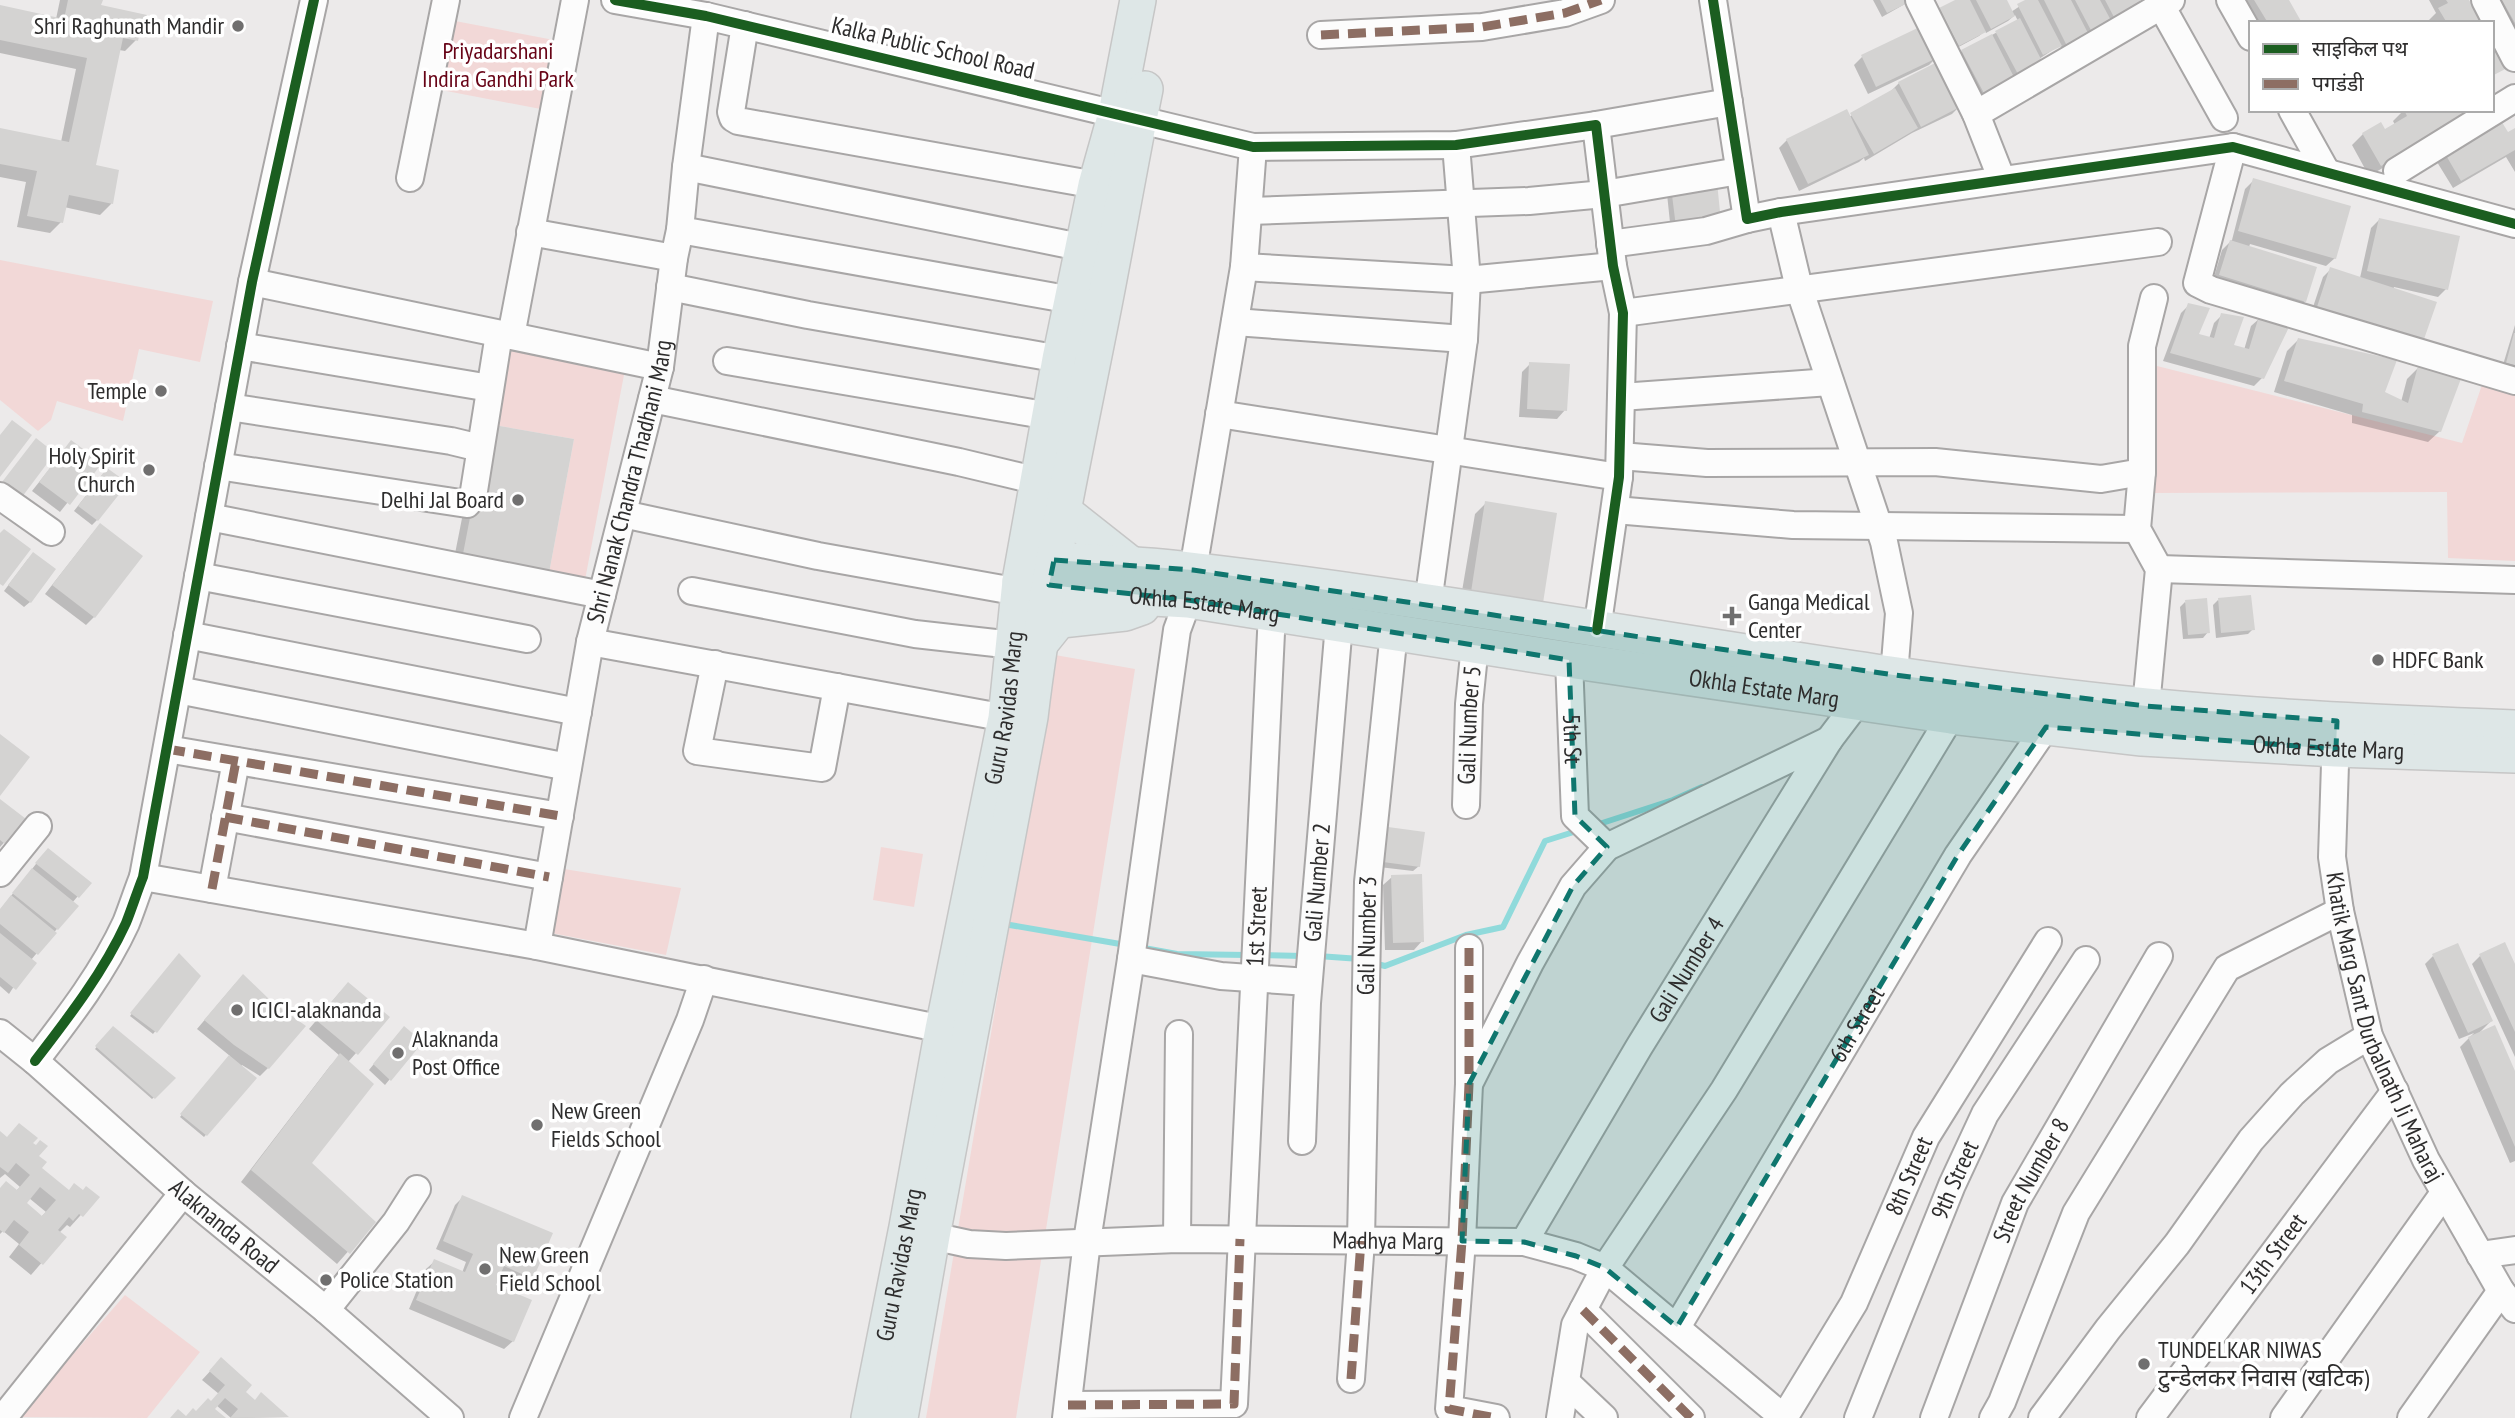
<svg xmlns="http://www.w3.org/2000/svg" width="2515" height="1418" font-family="'PT Sans Narrow','Noto Sans Devanagari',sans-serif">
  <rect width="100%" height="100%" fill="#eceaea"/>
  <path fill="#f2d8d7" d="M450,20l109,21 -13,69 -110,-21z
    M0,260l213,41 -13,61 -61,-13 -16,72 -66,-20 -6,19 -13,11 -38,-31z
    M504,337l123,22 -42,221 -36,-7 25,-134 -86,-15z
    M2157,366l305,77 21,-61 32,8v171l-67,-3 -1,-66 -299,1 -2,-70z
    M1055,655l80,14 -119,749h-90z
    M881,847l42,7 -9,53 -41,-7z
    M558,868l123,20 -15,67 -120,-23z
    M125,1295l75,57 -53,66 -129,-1z"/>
  <path fill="#0003" fill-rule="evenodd" d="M60,0h41l-2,7 44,20 -5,5 -2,8 -11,11 -6,-1 -25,117 23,5 -6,32 -11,11 -36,-8 -3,15 -11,11 -33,-6 9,-45 -26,-5v-47l61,12 15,-73 -76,-16v-46l56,12z
    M1873,0h39l-30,17z
    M1959,0h46l6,12 18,-12h109l4,6 -79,46 -3,-7 -21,14 3,6 -62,36 -23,-45 5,-5 56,-30 -3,-6 -7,6 -22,12 -1,-2 -6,5 -26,14 -18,-36z
    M2237,0h50l13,23h-49z
    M2429,0h38l14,23h-52l-1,-2 8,-8z
    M2485,0h30v52z
    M1939,55l-10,10 -61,29 -14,-29 8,-8z
    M1899,83l61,23 -8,8 -40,19 -47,28 -1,-3 -5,4 -60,29 -20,-43 8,-8 62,-23 41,-25z
    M2404,110l57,12 -92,54 -17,-31 11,-11 21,-2 11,-7 -2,-4z
    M2515,130v42l-9,-15 -53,31 -16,-26 8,-8 62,-20z
    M2254,180l81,78 -9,8 -76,-22 -1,3 56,55 -9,8 -84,-26 10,-34 10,-10 13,-51z
    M1715,184l-44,48 -4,-38z
    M2379,220l67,69 -8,8 -44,-10 -1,3 29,51 -112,-25 13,-39 8,-8 29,9 11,-50z
    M2189,305l7,30 13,4 5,-16 8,-8 10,31 12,4 7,-24 9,-8 2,60 -8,8 -91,-25 18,-48z
    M2515,325v46l-13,-3z
    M2298,340l85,53 18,9 6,-23 11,-11 22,63 -12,11 -76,-19v-8l-78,-23 13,-41z
    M1530,364l35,46 -8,9 -38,-2 3,-45z
    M478,437l69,135 -95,-3z
    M71,442l28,21 -39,49 -28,-21z
    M102,475l-5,45 -5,5 -18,-14z
    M1486,503l69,11 -95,89 15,-89z
    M92,534l2,83 -8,8 -41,-31z
    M28,559l2,43 -6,5 -20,-16z
    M2218,600l35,29 -5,5 -32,4 -3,-33z
    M2185,602l23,30 -5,6 -20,1 -3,-32z
    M0,801l28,21 -13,16 -4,-3 -11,12z
    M1389,829l30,37 -6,5 -34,-4 5,-33z
    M43,855l46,28 -17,20 4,3 -45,54 -22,34 -9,-8v-76z
    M1392,877l30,64 -8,9h-29l-2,-65z
    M179,955l20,21 -46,58 -23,-18z
    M2433,956l58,65 -14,14 38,41v85l-5,2 -50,-116 14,-14 -15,6 -34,-75z
    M2480,956l35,12v89l-43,-93z
    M235,984l33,84 -8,8 -18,-11 -1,2 14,11 -51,59 -24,-20 50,-61 -33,-27z
    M340,992l48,25 -40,45 -38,101 64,59 -37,42 -96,-82 89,-116 10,-10 -31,-27z
    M113,1028l61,50 -22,21 -57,-50z
    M399,1033l21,9 -35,43 -16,-15z
    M0,1134l6,5 25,4 8,25 29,24 29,5 -27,30 -3,-2 -8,8 5,4 -33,38 -22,-18 10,-13 -16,-13 -3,3v-45l16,2 4,-4 -15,-13 -5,4zM29,1198l17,14 -5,5 -17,-14z
    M463,1197l69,81 -9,8 -25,-11 -4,11 19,55 -9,8 -95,-40 17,-40 9,-8 27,12 4,-11 -30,-13 19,-44z
    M213,1368l41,34 32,15 -55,1 -15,-13 -3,4 10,9h-51h13l11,-5 15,-10 8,-9 -17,-14z"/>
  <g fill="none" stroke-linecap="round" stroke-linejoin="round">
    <path stroke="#90dadb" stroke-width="6" d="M1593,826l80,-26 29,-13
      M1004,924l122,21
      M1144,948l33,6 71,1
      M1262,955l42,1
      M1318,956l42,3
      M1373,963l12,3 81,-31 37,-8 42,-86 35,-11"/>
  </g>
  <path fill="#d4d3d2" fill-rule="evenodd" d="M68,0h35l-2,5 46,10 -3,13 -3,-1 -3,14 -15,-3 -27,127 23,5 -6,34 -44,-9 -6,28 -36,-7 10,-45 -37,-7v-36l69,14 18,-84 -87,-18v-35l64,14z
    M1880,0h34l-27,13z
    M1955,0h15l16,32 -27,14 -20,-38z
    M1976,0h31l8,16 -24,13z
    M2025,0h13l24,46 -19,9 -26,-51z
    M2044,0h27l19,37 -22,11z
    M2075,0h25l14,26 -20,10z
    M2105,0h35l4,7 -28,14z
    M2254,0h35l13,23h-34z
    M2446,0h23l14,23h-36l-9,-15 10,-5z
    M2502,0h13v23z
    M2020,18l24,47 -24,13 -25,-47z
    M1926,24l15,32 -65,31 -15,-32z
    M1992,34l24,47 -30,16 -25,-47z
    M2492,39l17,28 -17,9z
    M1939,61l23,45 -41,21 -23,-45z
    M1895,88l23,40 -44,26 -24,-41z
    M1847,109l22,46 -61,29 -22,-45z
    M2404,110h72l-95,56 -19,-33 19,-11 4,7 22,-13z
    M2500,119l8,13 7,-4v22l-54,31 -17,-29z
    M2253,178l98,28 -15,53 -98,-28z
    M1717,182l4,40 -45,5 -5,-40z
    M2379,218l81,18 -12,54 -81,-19z
    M2230,240l87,27 -11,35 -87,-27z
    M2330,267l107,35 -14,40 -106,-35z
    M2188,303l22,5 -11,26 15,4 7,-25 23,4 -10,28 15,4 10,-33 32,7 -27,56 -94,-26z
    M2514,333h1v32l-9,-2z
    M2298,338l99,22 -12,32 23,11 10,-37 44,10 -21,56 -79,-20 1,-8 -79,-23z
    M1529,362l41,2 -3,47 -40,-2z
    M12,420l20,15 -32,42v-42z
    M488,424l86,15 -25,134 -87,-14z
    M36,438l19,15 -33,44 -20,-15z
    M71,440l31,23 -32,42 -31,-23z
    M107,468l21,15 -30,38 -20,-15z
    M1485,501l72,12 -14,90 -72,-11z
    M100,523l43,33 -48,62 -43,-33z
    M4,529l27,20 -28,37 -3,-2v-51z
    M33,552l23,17 -25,34 -23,-18z
    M2251,595l4,35 -34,3 -3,-35z
    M2207,598l3,35 -22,2 -3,-35z
    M0,734l30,23 -30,39z
    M0,799l30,23 -9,12 -5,-4 -11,14 -5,-4z
    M1388,827l37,5 -5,35 -37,-5z
    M48,848l44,35 -13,15 -44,-35z
    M32,868l47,38 -21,24 -46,-37z
    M1422,874l2,68 -31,1 -2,-68z
    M11,895l46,38 -19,22 -38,-31v-15z
    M0,933l37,30 -21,27 -16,-13z
    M2505,942l10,22v68l-36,-78z
    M2458,943l35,78 -25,12 -36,-79z
    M179,953l22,23 -44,57 -27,-20z
    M243,974l28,27 35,25 -37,43 -35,-24 -30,-25z
    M348,982l42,35 -32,38 -42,-35z
    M2495,1025l20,46v76l-47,-110z
    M113,1026l63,52 -21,21 -60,-53z
    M404,1026l19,16 -32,39 -18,-17z
    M340,1053l34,31 -62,79 64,59 -26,32 -99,-84z
    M229,1055l28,23 -50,58 -27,-22z
    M19,1123l19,15 -5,5 3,2 4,-5 8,6 -9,10 8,6 -5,6 27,22 5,-7 9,7 3,-4 14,11 -17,20 -4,-3 -6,7 -4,-4 -11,13 9,7 -24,28 -24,-20 10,-13 -15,-12 -10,13 -4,-3v-42l6,-7 11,9 13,-15 -14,-12 -8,10 -8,-6v-36l7,6zM40,1187l16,13 -14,16 -15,-13z
    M462,1195l91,38 -20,46 -29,-13 -8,19 36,15 -18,42 -98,-42 18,-41 31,13 8,-18 -30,-13z
    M221,1357l31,28 -6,7 9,8 6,-8 28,25 -59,1 8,-9 -13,-11 -10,11 11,9h-56l8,-9 8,7 7,-8 3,3 12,-13 3,3 14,-16 -16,-14z"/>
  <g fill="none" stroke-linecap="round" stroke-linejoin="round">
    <g stroke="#a8a6a6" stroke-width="30">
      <g id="minor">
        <path d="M615,0l91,16 547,131 203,-2 140,-20 17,141 10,47 -4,164 -22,153"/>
        <path d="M1713,0l34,219 34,-7 452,-65 282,77"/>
        <path d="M1919,0l57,114 26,66"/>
        <path d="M2158,0l66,118"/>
        <path d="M2230,0l21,37"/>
        <path d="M2485,0l30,58"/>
        <path d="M745,25l-14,87 2,6 5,3 358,64"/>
        <path d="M1321,35l161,-8 83,-14 36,-13"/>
        <path d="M2292,110l34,61"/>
        <path d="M1976,114l195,-114"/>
        <path d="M1596,125l133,-23"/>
        <path d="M2233,147l-36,136 14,7 304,91"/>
        <path d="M686,167l399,81"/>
        <path d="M2397,171l118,-73"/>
        <path d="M410,178l36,-178"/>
        <path d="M1249,211l280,-10 75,-7 135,-23"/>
        <path d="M1781,212l18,76 85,254 15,71 -5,62"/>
        <path d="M680,230l392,70"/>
        <path d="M530,232l144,26"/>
        <path d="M1610,244l96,-13 41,-12"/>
        <path d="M1244,267l223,13 146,-14"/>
        <path d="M252,282l408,85"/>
        <path d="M670,287l138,28 252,44"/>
        <path d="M1623,313l535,-71"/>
        <path d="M1235,322l229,17"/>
        <path d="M511,336l64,-336"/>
        <path d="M240,346l250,42"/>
        <path d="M727,361l323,55"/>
        <path d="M1621,397l209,-15"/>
        <path d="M652,399l307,63 79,19"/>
        <path d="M229,407l222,34 29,7"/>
        <path d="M1219,414l400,63"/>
        <path d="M1620,456l87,7 228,-1 166,17 41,-7"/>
        <path d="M218,466l249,38 6,-7 26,-163"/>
        <path d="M0,496l51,36"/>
        <path d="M1615,510l178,15 344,4"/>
        <path d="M623,514l195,42 201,36"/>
        <path d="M209,517l393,78"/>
        <path d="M2159,569l356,11"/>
        <path d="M1193,570l51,-303 9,-120"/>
        <path d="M198,576l329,63"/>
        <path d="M692,591l223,43 98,11"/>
        <path d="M1428,603l36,-264 3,-59 -11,-135"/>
        <path d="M187,635l391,77"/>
        <path d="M590,642l416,76"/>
        <path id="s1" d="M1569,660l6,156 32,31"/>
        <path d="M715,664l-18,87 125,17 15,-81"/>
        <path d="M178,690l390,77"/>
        <path d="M2146,706l13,-137 -22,-40 5,-57v-126l12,-48"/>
        <path id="s2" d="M2336,733l-4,124 8,54 29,125 57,124 75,131 14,18"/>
        <path d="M167,749l393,67"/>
        <path id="s3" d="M1466,805l3,-101 6,-59"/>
        <path d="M225,817l324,60"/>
        <path d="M0,873l38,-47"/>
        <path d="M143,877l394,69 406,83"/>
        <path d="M212,889l24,-128"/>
        <path id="s4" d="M537,946l53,-304 70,-275 14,-109 6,-28 6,-63 20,-151"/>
        <path d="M1469,948v136l-7,157 -13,168 47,9"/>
        <path d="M1131,959l90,17 87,6"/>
        <path id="s5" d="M0,1033l35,28 148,132 143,117 124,108"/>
        <path d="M35,1061c33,-43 68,-88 91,-138 6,-15 11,-31 17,-46l109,-595 62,-282"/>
        <path d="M1469,1084l61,-121 43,-77 34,-39 222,-107"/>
        <path id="s6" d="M1302,1141l5,-138 32,-379"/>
        <path id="s7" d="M932,1236l37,8 37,2 171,-7 347,3 52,14 29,12 179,150"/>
        <path d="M1177,1239l2,-205"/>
        <path id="s8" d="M1524,1242l115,-195 190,-307 28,-37"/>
        <path d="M2480,1255l35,-5"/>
        <path d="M326,1310l70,-88 21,-33"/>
        <path d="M1583,1310l108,108"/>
        <path id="s9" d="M1677,1327l281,-472 88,-128"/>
        <path id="s10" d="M1351,1379l10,-138 7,-359 26,-250"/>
        <path d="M1566,1382l38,36"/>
        <path id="s11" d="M1068,1405l166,-1 38,-792"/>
        <path d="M3,1418l180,-225"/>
        <path d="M523,1418l167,-398 14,-41"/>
        <path d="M1066,1418l21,-177 44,-282 46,-329 11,-30"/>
        <path d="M1560,1418l15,-93 30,-57 119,-178 227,-374"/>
        <path id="s12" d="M1784,1418l70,-115 72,-166 122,-196"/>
        <path id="s13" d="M1858,1418l94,-233 33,-71 101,-154"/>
        <path id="s14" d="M1934,1418l81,-215 144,-247"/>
        <path d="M1993,1418l9,-16 74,-189 151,-245 113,-57"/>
        <path d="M2042,1418l66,-89 69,-85 74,-104 41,-46 36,-33 41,-25"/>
        <path id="s15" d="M2150,1418l245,-327"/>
        <path d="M2284,1418l160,-225"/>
        <path d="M2411,1418l90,-127"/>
      </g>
    </g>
    <g stroke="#c6c6c6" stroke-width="38">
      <g id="major">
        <path d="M1062,510l67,53"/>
        <path d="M1025,557c55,6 110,6 165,13 320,37 636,104 956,136 123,12 246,17 369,22"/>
        <path id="s16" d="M1020,581l133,17 35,2 381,60 382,56 191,22 194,11 179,6"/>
        <path d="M1039,645l16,-20 6,-5 64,-7 17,-6"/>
        <path id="s17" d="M869,1418l38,-191 36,-198 63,-311 14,-137 40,-222 36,-174 20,-71 22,-114"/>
        <path d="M900,1418l32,-182 98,-519c15,-127 42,-251 67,-377 17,-83 31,-167 48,-251"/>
      </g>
    </g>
    <use href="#minor" stroke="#fcfcfc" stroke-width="26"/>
    <use href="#major" stroke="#dee7e7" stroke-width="35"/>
    <path stroke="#8d6e63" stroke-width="9" stroke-dasharray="18 9" stroke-linecap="butt" d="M1321,35l161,-8 83,-14 36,-13
      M167,749l393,67
      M225,817l324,60
      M212,889l24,-128
      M1469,948v136l-7,157 -13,168 47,9
      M1583,1310l108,108
      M1351,1379l10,-138
      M1068,1405l166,-1 6,-165"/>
    <g stroke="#fff" stroke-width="15">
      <path id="cycleway" d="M615,0l91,16 547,131 203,-2 140,-20 17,141 10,47 -4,164 -22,153
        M1713,0l34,219 34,-7 452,-65 282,77
        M35,1061c33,-43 68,-88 91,-138 6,-15 11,-31 17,-46l109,-595 62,-282"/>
    </g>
    <use href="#cycleway" stroke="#1b5e20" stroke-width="10"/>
  </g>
  <path fill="#0f766e" fill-opacity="0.2" stroke="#0f766e" stroke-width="5" stroke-dasharray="14 9" stroke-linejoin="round" d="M1054,560l139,10 701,105 252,31 191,15 -1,28 -290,-22 -88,128 -281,472 -72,-59 -29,-12 -52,-14 -62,-1 7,-157 104,-198 34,-39 -32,-31 -6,-156 -381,-60 -139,-15z"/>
  <g fill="#706f6f" stroke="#fff" stroke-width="2.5">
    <circle cx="238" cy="26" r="7"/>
    <circle cx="161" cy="391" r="7"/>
    <circle cx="149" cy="470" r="7"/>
    <circle cx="518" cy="500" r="7"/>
    <path d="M1728.5 605.5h7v7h7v7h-7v7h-7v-7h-7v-7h7z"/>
    <circle cx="2378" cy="660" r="7"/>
    <circle cx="237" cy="1010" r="7"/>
    <circle cx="398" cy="1053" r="7"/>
    <circle cx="537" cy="1125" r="7"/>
    <circle cx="485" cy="1269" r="7"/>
    <circle cx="326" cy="1280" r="7"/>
    <circle cx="2144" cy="1364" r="7"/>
  </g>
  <g text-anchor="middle" stroke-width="7" stroke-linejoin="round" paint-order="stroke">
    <g font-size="24" fill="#2e2d2d" stroke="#fff" text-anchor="start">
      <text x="224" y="34" text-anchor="end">Shri Raghunath Mandir</text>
      <text x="147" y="399" text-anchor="end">Temple</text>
      <text x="135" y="464" text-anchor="end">Holy Spirit<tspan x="135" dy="28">Church</tspan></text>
      <text x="504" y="508" text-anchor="end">Delhi Jal Board</text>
      <text x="1748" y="610">Ganga Medical<tspan x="1748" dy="28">Center</tspan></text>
      <text x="2392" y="668">HDFC Bank</text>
      <text x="251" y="1018">ICICI-alaknanda</text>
      <text x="412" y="1047">Alaknanda<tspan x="412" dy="28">Post Office</tspan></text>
      <text x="551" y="1119">New Green<tspan x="551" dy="28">Fields School</tspan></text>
      <text x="499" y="1263">New Green<tspan x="499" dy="28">Field School</tspan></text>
      <text x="340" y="1288">Police Station</text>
      <text x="2158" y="1358">TUNDELKAR NIWAS<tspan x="2158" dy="28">टुन्डेलकर निवास (खटिक)</tspan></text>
    </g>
    <g font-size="24" fill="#2e2d2d" stroke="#fff">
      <text transform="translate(933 48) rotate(13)" y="8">Kalka Public School Road</text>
      <text dy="8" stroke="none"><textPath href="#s4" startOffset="474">Shri Nanak Chandra Thadhani Marg</textPath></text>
      <text dy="8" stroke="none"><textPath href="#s16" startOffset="186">Okhla Estate Marg</textPath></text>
      <text dy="8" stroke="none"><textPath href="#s16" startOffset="752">Okhla Estate Marg</textPath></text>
      <text dy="8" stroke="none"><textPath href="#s17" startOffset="723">Guru Ravidas Marg</textPath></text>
      <text dy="8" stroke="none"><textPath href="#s3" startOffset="80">Gali Number 5</textPath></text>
      <text dy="8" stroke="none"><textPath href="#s1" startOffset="79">5th St</textPath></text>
      <text dy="8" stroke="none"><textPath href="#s16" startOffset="1320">Okhla Estate Marg</textPath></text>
      <text dy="8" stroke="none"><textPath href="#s6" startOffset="259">Gali Number 2</textPath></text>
      <text dy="8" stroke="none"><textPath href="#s11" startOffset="644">1st Street</textPath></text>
      <text dy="8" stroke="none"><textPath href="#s10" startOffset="444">Gali Number 3</textPath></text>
      <text dy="8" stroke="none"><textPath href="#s8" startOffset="317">Gali Number 4</textPath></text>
      <text dy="8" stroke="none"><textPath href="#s9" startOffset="352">6th Street</textPath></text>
      <text dy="8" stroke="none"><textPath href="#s2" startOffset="303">Khatik Marg Sant Durbalnath Ji Maharaj</textPath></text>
      <text dy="8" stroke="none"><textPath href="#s12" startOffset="273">8th Street</textPath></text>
      <text dy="8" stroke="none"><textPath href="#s13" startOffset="257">9th Street</textPath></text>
      <text dy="8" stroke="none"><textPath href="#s14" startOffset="257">Street Number 8</textPath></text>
      <text dy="8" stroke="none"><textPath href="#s5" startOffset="296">Alaknanda Road</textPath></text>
      <text dy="8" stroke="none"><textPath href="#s7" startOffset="457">Madhya Marg</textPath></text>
      <text dy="8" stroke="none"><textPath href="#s15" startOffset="205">13th Street</textPath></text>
      <text dy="8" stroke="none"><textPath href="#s17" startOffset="156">Guru Ravidas Marg</textPath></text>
    </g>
    <g font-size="24" fill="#670316" stroke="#fff">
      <text x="498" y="59">Priyadarshani<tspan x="498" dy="28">Indira Gandhi Park</tspan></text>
    </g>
  </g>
  <rect x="2249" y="21" width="245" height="91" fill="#ffffff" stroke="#ababab" stroke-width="2"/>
  <rect x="2263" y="44" width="35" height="10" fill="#1b5e20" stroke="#ababab" stroke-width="2"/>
  <text x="2312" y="56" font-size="21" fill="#2e2d2d">साइकिल पथ</text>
  <rect x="2263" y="79" width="35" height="10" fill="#8d6e63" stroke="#ababab" stroke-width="2"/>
  <text x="2312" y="91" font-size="21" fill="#2e2d2d">पगडंडी</text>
</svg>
